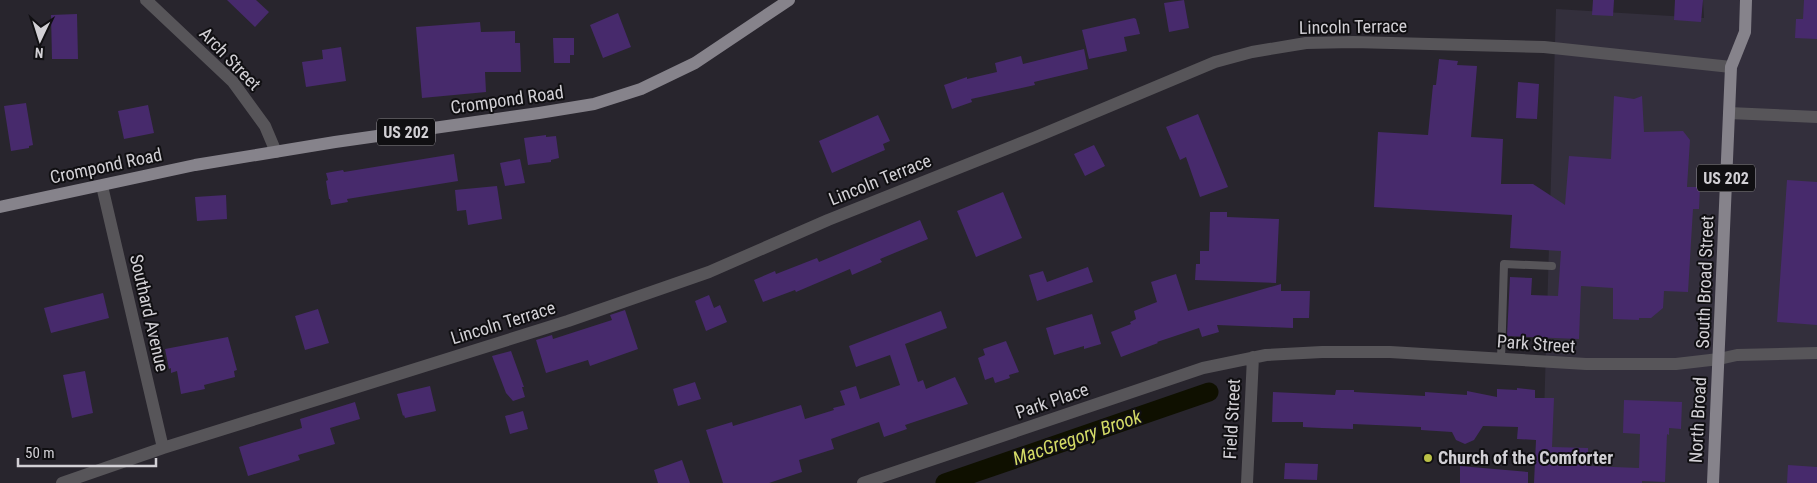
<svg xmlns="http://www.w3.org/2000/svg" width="1817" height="483" font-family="'Roboto Condensed',sans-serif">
  <rect width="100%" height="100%" fill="#28252d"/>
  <path fill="#332f3c" d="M1703,0h114v483h-275l14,-474 148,9z"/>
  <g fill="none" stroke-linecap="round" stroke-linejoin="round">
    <path stroke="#0f1000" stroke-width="19" d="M945,483l264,-91"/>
  </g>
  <path fill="#472a6c" d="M227,0h29l13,12 -14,15z
    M1184,0l5,28 -20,4 -5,-29z
    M1593,0h21l-1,16 -21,-1z
    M1675,0h28l-2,22 -27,-2z
    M1804,0h13v39l-22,-1 1,-19h7z
    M618,13l13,34 -28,11 -13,-33z
    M77,14l1,45h-26l-1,-44z
    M1134,18l2,1 4,15 -16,3 3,14 -38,8 -7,-29z
    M480,22l1,10 34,-1v12h5l1,29h-36l1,20 -64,6 -6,-71z
    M553,38h21v17h-4v8h-16z
    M341,47l5,34 -40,6 -4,-25 21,-3 -1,-9z
    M1084,49l4,20 -54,13 1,3 -64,14 1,3 -20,7 -8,-24 23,-8v2l30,-7 -2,-9 26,-7 2,8z
    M1439,59l19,2 -1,4 20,1 -6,71 32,2 -2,45h32l32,21 4,-49 42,3 3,-63 20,3 8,-3 2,36 39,-1 7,9 -3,47h13l-1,22h-6l-5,83 -24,-1 -1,17 -12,10h-12v2l-26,-1v-31l-32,-2 -2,53 -72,-3 3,-59 22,1 -1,17 27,1 3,-45 -51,-3 2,-33 -138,-8 4,-75 50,3 5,-50h3z
    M1518,82l21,2 -2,35 -21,-1z
    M26,103l7,42 -4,1v2l-18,3 -7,-45z
    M148,105l6,28 -30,6 -6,-28z
    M1198,114l30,73 -28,10 -14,-40 -6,3 -14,-33z
    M878,115l12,26 -7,3 2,6 -53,23 -13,-32z
    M546,135v2l10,-1 3,22 -8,2v2l-23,3 -4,-27z
    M1094,145l11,21 -20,10 -11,-22z
    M454,154l4,27 -111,18 1,3 -17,3 -1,-6h-1l-3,-18 2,-1 -2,-7 17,-3 1,2z
    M520,159l5,24 -20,3 -5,-23z
    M1787,180l30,2v143l-40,-3z
    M497,186l5,33 -34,6 -2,-15 -9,1 -2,-21z
    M1003,192l19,46 -46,19 -19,-46z
    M226,195l1,24 -30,2 -2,-24z
    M1210,212h17v5l52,2 -3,64 -81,-3 1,-16h4v-13h9z
    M920,220l8,19 -48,20 2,3 -30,13 -2,-6 -54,23 -1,-2 -32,12 -9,-22 21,-9 1,3 41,-16 2,4z
    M1088,267l5,15 -56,19 -8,-26 14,-4 4,11z
    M1176,274l12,37 93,-27v7h29l-1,27h-16v10l-76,-3 2,7 -17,5 -3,-9 -42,14 1,1 -37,14 -10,-25 20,-8 -1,-2 6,-3 -2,-8 23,-9 -6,-20z
    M103,293l6,25 -58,15 -7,-25z
    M709,295l5,13 6,-3 7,17 -21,9 -11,-30z
    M318,309l11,34 -24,7 -10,-34z
    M625,310l13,39 -48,17 -2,-6 -42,13 -10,-33 16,-5 1,4 59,-19 -2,-5z
    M941,311l6,17 -42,16 13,38 5,-2 3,9 29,-12 13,27 -63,21 2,4 -23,8 -5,-15 -48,17 3,10 -35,11 3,12 -33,11h-46l-17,-53 26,-8 1,4 68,-21 4,14 29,-9 -1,-2 12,-3 -5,-14 16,-5 4,13 40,-14 -10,-30 -34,12 -7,-21z
    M1092,314l9,30 -17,5v-3l-30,9 -8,-27z
    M228,337l9,33 -3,1 1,6 -31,8 1,4 -24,5 -4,-23 -6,2v-5l-2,1 -4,-20z
    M1006,341l13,31 -10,3 1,3 -15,5 -2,-6 -8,3 -7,-22 7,-3 -2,-6z
    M511,351l13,36h-2l3,10 -12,4 -7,-8 -14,-37z
    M85,371l8,42 -21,5 -9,-43z
    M695,382l6,17 -23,7 -5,-17z
    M430,386l6,25 -31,7 -1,-3 -1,1 -6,-22z
    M1517,388l18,2v8h19l-2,49 36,1v18l51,2 1,-34 -17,-1 1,-33 58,2 -1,27 -12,-1v7l-2,-1 -2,48 -23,-1v2h-108l2,-43 -19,-1 1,-12 -35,-1 -9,14 -9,4 -9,-4 -4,-8 -31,-2v-3l-68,-3v5l-31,-1 -19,-1v-5h-31l1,-30 62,3 1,-5h18v2l71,4v-4l42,3v-4l30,6v-8l20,1z
    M355,402l5,17 -30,9 5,16 -37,11 2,5 -52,16 -9,-29 63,-19 -2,-9z
    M523,411l5,18 -18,5 -5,-18z
    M682,460l8,23h-32l-4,-13z
    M1285,463l33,1 -1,16 -33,-1z
    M1788,465l29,2v16h-30z
    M1460,466l68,6v11h-68z"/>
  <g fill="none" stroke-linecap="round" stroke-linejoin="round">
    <path stroke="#575559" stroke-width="8" d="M1501,359l3,-95 48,2"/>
    <path stroke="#575559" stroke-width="12" d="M146,0l87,82 32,44 11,26
      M1729,113l88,4
      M102,186l61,262
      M62,483l101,-35 405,-127 141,-49 119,-52 208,-83 179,-75 37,-10 54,-9 47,-1 191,5 187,20
      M863,483l340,-115 63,-13 56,-3h68l196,12h90l43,-5 18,-4 80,-2
      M1247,483l6,-126"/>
    <path stroke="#86838b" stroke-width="12" d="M0,207l195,-42 140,-23 204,-29 55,-9 47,-15 54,-26 94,-63
      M1713,483l18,-416 14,-35 1,-32"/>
  </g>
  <circle fill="#bac046" stroke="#100f12" stroke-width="2" cx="1428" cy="458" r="5"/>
  <g text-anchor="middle" stroke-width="4" stroke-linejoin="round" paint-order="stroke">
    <g fill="#100f12" stroke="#98969a" stroke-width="1">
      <rect x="377" y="118.5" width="58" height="27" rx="4"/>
      <rect x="1697" y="164.5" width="58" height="27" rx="4"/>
    </g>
    <g font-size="16" font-weight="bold" fill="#d2d0d5">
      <text x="406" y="138">US 202</text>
      <text x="1726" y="184">US 202</text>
    </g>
    <g font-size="18" fill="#d2d0d5" stroke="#100f12">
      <text transform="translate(1353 27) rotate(-1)" y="6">Lincoln Terrace</text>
      <text transform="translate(230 59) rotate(46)" y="6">Arch Street</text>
      <text transform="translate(507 100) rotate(-8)" y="6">Crompond Road</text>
      <text transform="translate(106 166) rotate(-12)" y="6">Crompond Road</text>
      <text transform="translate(880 180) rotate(-22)" y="6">Lincoln Terrace</text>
      <text transform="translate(1705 282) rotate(-88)" y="6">South Broad Street</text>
      <text transform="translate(149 313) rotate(77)" y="6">Southard Avenue</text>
      <text transform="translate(503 323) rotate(-17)" y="6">Lincoln Terrace</text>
      <text transform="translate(1536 344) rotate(4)" y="6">Park Street</text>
      <text transform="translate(1052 401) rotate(-19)" y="6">Park Place</text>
      <text transform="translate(1232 419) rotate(-87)" y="6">Field Street</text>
      <text transform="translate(1698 420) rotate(-87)" y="6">North Broad</text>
    </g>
    <g font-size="18" font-weight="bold" fill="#d2d0d5" stroke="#100f12" text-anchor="start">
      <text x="1438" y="464">Church of the Comforter</text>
    </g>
    <g font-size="19" font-style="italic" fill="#d3da65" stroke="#100f12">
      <text transform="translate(1077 437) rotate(-19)" y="7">MacGregory Brook</text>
    </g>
  </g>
  <g transform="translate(40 40) rotate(184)" stroke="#100f12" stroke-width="4" paint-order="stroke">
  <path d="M0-4L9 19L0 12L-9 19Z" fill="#d2d0d5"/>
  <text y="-8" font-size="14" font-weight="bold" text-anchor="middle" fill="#d2d0d5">N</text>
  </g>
  <path d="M18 458v8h138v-8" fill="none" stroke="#d2d0d5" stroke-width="2.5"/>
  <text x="25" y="458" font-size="15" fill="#d2d0d5" stroke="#100f12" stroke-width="4" paint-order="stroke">50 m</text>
</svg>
